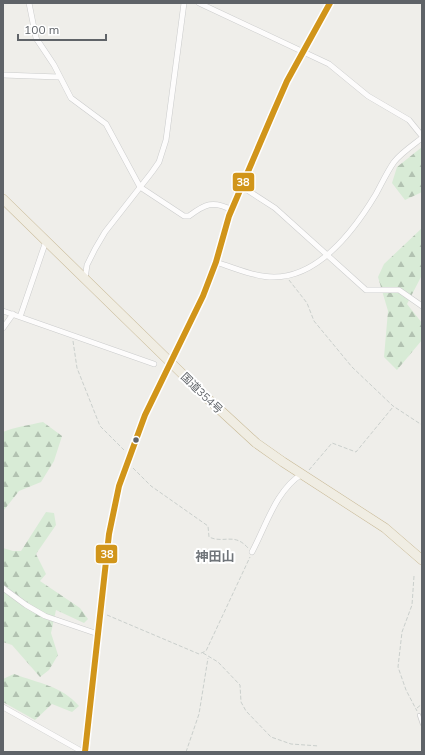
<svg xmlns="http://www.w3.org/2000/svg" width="425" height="755" font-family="Mulish,'Noto Sans JP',sans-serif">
  <defs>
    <pattern id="forest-firs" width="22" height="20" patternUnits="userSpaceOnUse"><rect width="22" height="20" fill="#d8ebd6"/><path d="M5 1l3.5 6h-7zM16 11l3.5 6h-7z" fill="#b2c2b1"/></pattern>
  </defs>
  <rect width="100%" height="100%" fill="#efeeea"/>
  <path fill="url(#forest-firs)" d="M422,147v45l-17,8 -13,-17 5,-16z
    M422,228v47l-15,29 15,19v17l-25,30 -13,-13 4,-46 -10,-34 6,-13z
    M43,422l19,14 -8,25 -13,21 -22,9 -15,19 -1,-78c12,-5 26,-7 40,-10z
    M46,512l8,1 2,12 -20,29 10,20 -6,7 40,27 8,11 -4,4 -28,-13 -5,23 7,22 -9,15 -9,7 -28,-32 -9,-3v-94l10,3h8z
    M14,674c24,9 48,12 65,32l-7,6 -20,-8 -17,16 -32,-18v-23z"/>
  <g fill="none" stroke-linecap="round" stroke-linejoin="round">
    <g stroke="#cbcccc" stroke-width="4">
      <path id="lane" d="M419,715l3,9"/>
    </g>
    <g stroke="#cbcccc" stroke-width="6">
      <path id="street" d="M29,3l7,35 18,27 17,33 35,26 34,63 44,29h5c16,-12 24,-16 43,-6
        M199,3l130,61 39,32 41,24 13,16
        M3,75l56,2
        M241,186l34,22 91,82h33l23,16
        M216,262c18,6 39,15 58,15 46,0 81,-48 102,-83 6,-11 11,-22 18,-32 7,-9 19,-17 28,-24
        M85,279l2,-14 8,-16 10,-17 47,-60 7,-10 7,-22 18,-137
        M3,311l151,53
        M20,317l26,-76
        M3,328l10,-14
        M252,552c14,-26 24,-62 50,-78
        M3,588l23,17 19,11 53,18
        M3,707l80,45"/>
    </g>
    <g stroke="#cacacb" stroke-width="8">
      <path id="secondary" d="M85,752l24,-218 10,-48 26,-71 58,-119 13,-34 13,-46 44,-103 14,-32 43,-78"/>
    </g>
    <g stroke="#c8b996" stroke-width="10">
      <path id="highway" d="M3,199l203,198 50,46 27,19 102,66 37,32"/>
    </g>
    <path stroke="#cacfcc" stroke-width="1" stroke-dasharray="4 2" stroke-linecap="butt" d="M289,280l18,23 7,18 38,46 41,39 29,19
      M73,341l4,27 23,58 24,24
      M133,468l18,18 57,40 1,11c15,7 25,-5 39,11
      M309,470l23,-27 24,9 37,-45
      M414,576l-2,29 -10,27 -4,35 8,23 11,21
      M107,615l92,39 7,-3 44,-94
      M203,653l15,9 22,23 1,17 5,9 25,26 20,7 28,2
      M417,708l5,-4
      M186,752l13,-38 9,-56"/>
    <use href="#lane" stroke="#fdfcfc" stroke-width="2.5"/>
    <use href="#street" stroke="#fdfcfc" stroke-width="5"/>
    <use href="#secondary" stroke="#fdfcfc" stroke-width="7"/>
    <use href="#highway" stroke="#f0ede3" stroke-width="9"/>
    <g stroke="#fff" stroke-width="9">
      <path id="bus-1" d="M85,752l24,-218 10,-48 26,-71 58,-119 13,-34 13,-46 44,-103 14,-32 43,-78"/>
    </g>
    <use href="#bus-1" stroke="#d1951a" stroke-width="6"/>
  </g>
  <circle fill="#5f6368" stroke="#fff" stroke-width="1.5" cx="136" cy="440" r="3.5"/>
  <g text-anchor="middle" stroke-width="4" stroke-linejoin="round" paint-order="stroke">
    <g font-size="11" fill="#5f6368" stroke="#fff">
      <text transform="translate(202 393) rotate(44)" y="4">国道354号</text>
    </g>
    <g font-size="13" font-weight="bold" fill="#70757a" stroke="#fff">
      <text x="215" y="561">神田山</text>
    </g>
  </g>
  <g stroke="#fff" stroke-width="1.5">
    <rect x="232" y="172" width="23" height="20" rx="4" fill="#d1951a"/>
    <rect x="95" y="544" width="23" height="20" rx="4" fill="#d1951a"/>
  </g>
  <g font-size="11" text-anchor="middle" font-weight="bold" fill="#fff">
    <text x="243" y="186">38</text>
    <text x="107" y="558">38</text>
  </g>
  <rect width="425" height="755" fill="none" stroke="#5f6368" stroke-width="8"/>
  <path d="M18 34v6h88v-6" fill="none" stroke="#5f6368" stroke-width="2"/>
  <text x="24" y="34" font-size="12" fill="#5f6368" stroke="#ffffff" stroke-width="3" paint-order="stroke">100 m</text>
</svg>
